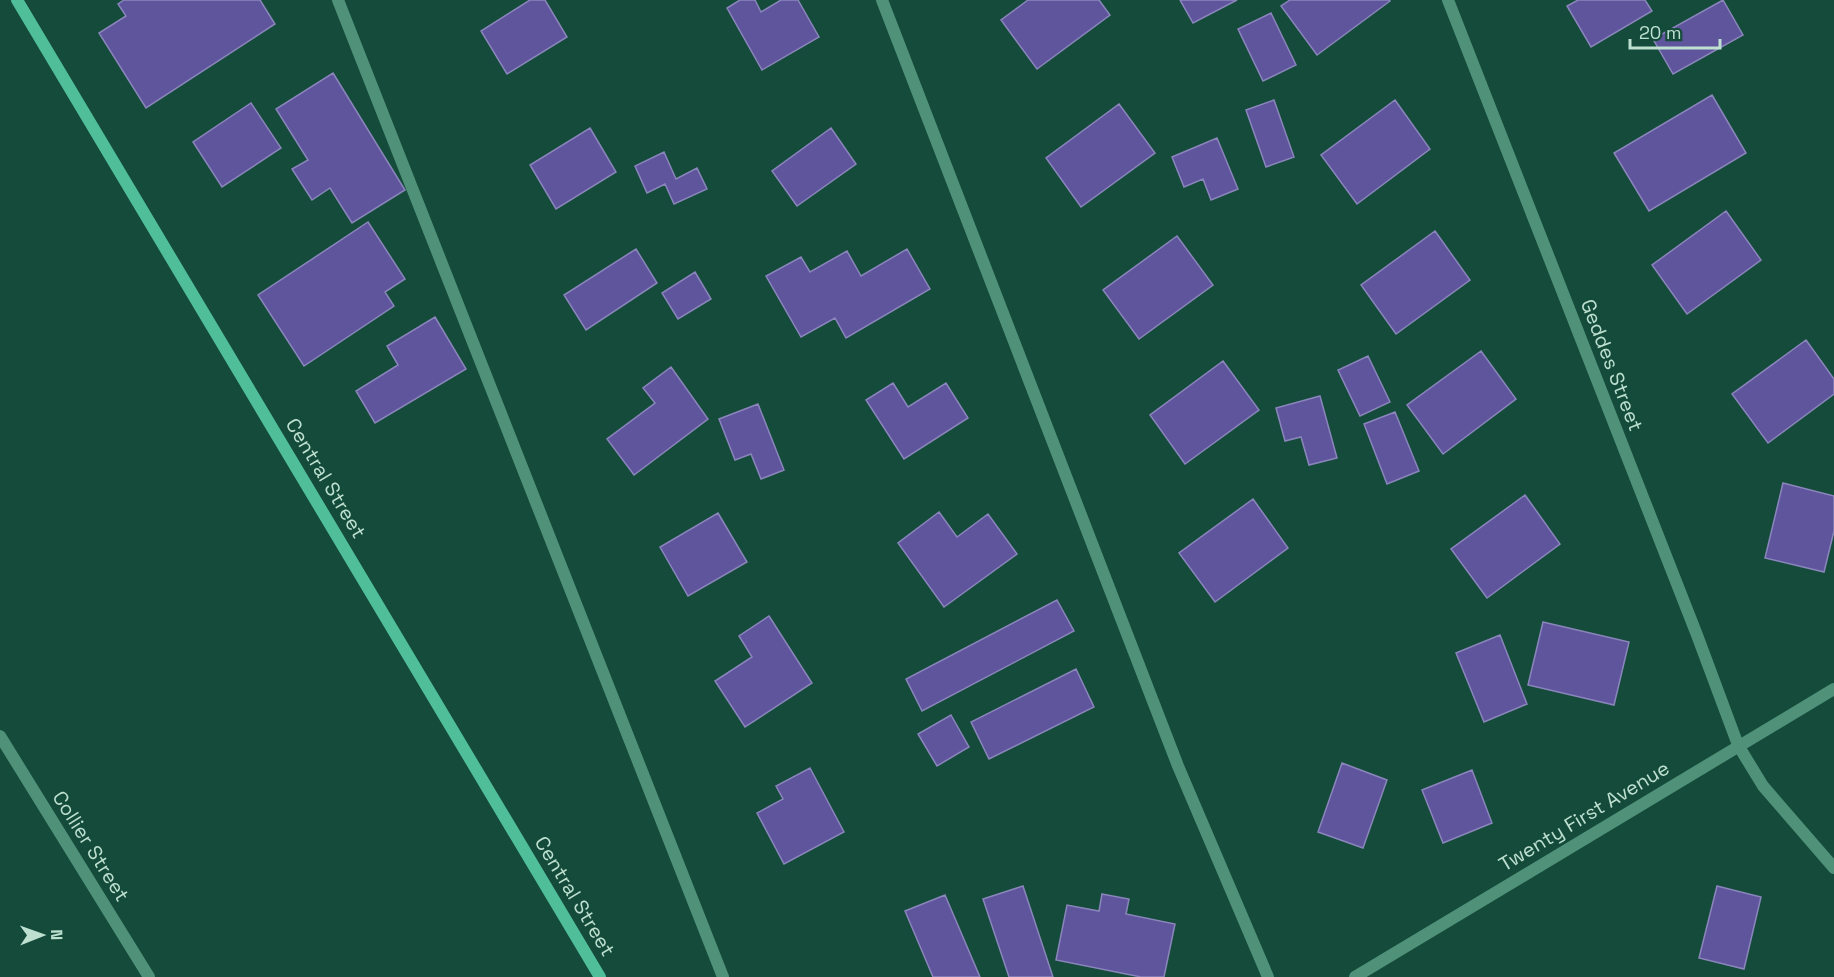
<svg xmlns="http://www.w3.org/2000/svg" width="1834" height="977" font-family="'Space Grotesk',sans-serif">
  <rect width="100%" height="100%" fill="#144b3a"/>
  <path fill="#5f559c" stroke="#8a86bc" stroke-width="1.5" d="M124,0h136l15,24 -129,84 -47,-75 27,-17 -8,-12z
    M530,0h15l22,37 -60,37 -26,-43z
    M740,0h15l6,12 20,-12h17l21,37 -57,33 -35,-62z
    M1028,0h71l11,15 -73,54 -36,-49z
    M1180,0h57l-44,23z
    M1290,0h99l1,1 -73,54 -36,-49z
    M1578,0h67l7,11 -61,36 -24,-41z
    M1723,0l20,35 -70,39 -20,-35z
    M1271,13l25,52 -33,16 -25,-52z
    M333,73l72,117 -53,33 -22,-35 -18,12 -20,-31 16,-9 -32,-51z
    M1712,95l34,58 -97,58 -35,-58z
    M1274,100l20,57 -28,10 -20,-57z
    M1395,100l35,49 -73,55 -36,-49z
    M251,103l30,45 -59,39 -29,-45z
    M1119,104l36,49 -74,54 -35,-49z
    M590,128l26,44 -60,37 -26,-44z
    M831,128l25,36 -59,42 -25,-35z
    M1217,138l21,51 -27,11 -8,-21 -19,8 -12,-30z
    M664,152l12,27 21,-11 10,21 -33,15 -9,-20 -18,9 -12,-27z
    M1726,211l35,49 -74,54 -35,-49z
    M368,222l37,57 -20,13 9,14 -90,60 -46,-71z
    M1435,231l35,49 -74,54 -35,-49z
    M1177,236l36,49 -74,54 -36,-49z
    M636,249l21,34 -71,47 -22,-35z
    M907,249l23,40 -84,49 -11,-20 -34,19 -35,-61 35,-19 9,15 37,-21 14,25z
    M695,272l16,27 -33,20 -16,-26z
    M435,317l31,52 -91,54 -19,-32 42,-26 -11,-19z
    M1806,340l28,39v15l-66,49 -36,-49z
    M1481,351l35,48 -73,55 -36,-49z
    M1368,356l22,46 -30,14 -22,-46z
    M1223,361l36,49 -74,54 -35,-49z
    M671,367l37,52 -74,56 -27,-36 48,-36 -12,-15z
    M893,383l15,24 38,-24 22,35 -64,41 -38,-59z
    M1320,396l17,62 -28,7 -8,-28 -16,4 -9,-33z
    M758,404l26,66 -23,9 -10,-25 -16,6 -16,-41z
    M1395,412l24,59 -32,13 -23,-60z
    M1783,483l51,13v35l-10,41 -59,-14z
    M1525,495l35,49 -73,54 -36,-49z
    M1253,499l35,49 -73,54 -36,-49z
    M939,512l18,25 31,-23 29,40 -73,53 -46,-64z
    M718,513l29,49 -59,34 -28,-49z
    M1057,600l17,31 -152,80 -16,-32z
    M769,616l43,67 -67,44 -30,-46 37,-24 -13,-21z
    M1543,622l86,20 -15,63 -86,-20z
    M1500,635l27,69 -43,18 -28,-69z
    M1076,669l18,38 -105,52 -18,-37z
    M951,715l18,32 -32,19 -19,-32z
    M1342,763l45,17 -24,68 -45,-16z
    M810,768l34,64 -60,32 -27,-51 26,-14 -7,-13z
    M1472,770l20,53 -49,20 -21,-53z
    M1023,886l30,91h-44l-26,-78z
    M1717,886l44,11 -17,72 -45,-11z
    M1102,894l27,5 -3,15 49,10 -11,53h-23l-85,-17 11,-55 32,6z
    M945,895l35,82h-47l-28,-66z"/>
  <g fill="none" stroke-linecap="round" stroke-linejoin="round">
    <path stroke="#509179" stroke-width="12" d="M338,0l385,977
      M882,0l296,766 90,211
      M1448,0l249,635 41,110 25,41 71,82
      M0,736l149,241
      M1355,977l479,-288"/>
    <path stroke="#4fbe99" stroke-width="12" d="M17,0l583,977"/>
  </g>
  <g text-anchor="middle" stroke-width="4.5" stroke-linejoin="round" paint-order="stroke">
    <g font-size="20" fill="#bee0d1" stroke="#144b3a">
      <text transform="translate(1612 365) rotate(69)" y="7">Geddes Street</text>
      <text transform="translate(326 478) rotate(59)" y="7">Central Street</text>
      <text transform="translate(1584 816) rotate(-31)" y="7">Twenty First Avenue</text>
      <text transform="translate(91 846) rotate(58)" y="7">Collier Street</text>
      <text transform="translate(575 896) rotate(59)" y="7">Central Street</text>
    </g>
  </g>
  <g transform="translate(42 935) rotate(89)" stroke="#144b3a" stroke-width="4.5" paint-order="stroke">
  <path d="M0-4.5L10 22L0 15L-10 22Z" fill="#bee0d1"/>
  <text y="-9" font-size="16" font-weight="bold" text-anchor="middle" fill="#bee0d1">N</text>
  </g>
  <path d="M1630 39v9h90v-9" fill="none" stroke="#bee0d1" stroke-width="3"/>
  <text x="1639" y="39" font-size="18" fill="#bee0d1" stroke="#144b3a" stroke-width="4.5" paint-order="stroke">20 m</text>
</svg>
